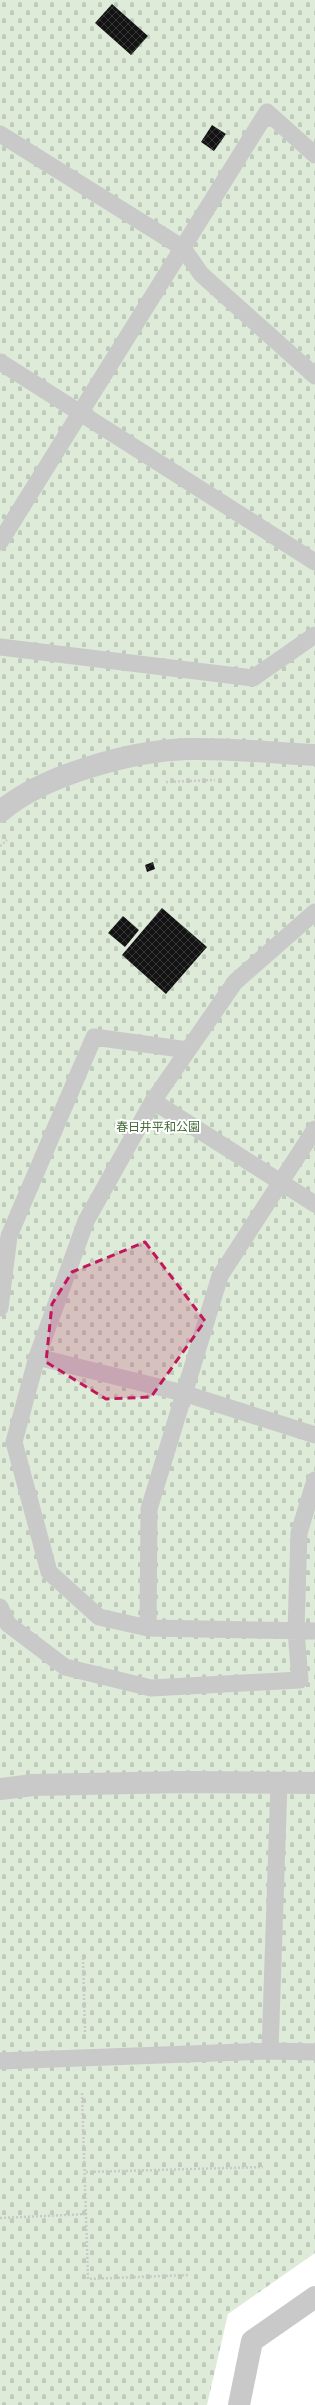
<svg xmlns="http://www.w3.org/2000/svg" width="315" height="2405" font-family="Montserrat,'Noto Sans JP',sans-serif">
  <defs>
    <pattern id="cemetery-stones" width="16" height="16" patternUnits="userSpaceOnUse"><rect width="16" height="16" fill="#ddebd8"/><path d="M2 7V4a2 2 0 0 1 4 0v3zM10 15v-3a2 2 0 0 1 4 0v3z" fill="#becaba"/></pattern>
    <pattern id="building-cross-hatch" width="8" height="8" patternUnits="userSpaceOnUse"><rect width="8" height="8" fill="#131313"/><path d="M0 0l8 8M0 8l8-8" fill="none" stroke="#363636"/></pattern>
  </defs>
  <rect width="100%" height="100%" fill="#fff"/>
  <path fill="url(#cemetery-stones)" d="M0,0h315v2253l-87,61 -21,91h-207z"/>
  <path fill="url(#building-cross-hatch)" d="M112,4l36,32 -17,19 -36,-32z
    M212,125l14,9 -12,17 -13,-9z
    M153,862l2,7 -8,3 -2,-7z
    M162,908l45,39 -41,47 -44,-39z
    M123,916l16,14 -14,17 -17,-14z"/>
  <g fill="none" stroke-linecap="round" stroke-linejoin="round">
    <path stroke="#c9c9c9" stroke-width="2.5" stroke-dasharray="2 2" stroke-linecap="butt" d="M166,782l49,-2
      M0,846l7,-6
      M83,1958l2,74
      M82,2093l6,186 101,-4
      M86,2172l177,-5
      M0,2218l88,-4"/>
    <path stroke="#c9c9c9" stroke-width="17" d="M0,134l183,114 18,26 114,102
      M0,362l315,200
      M0,542l267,-430 48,43
      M0,647l253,31 62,-43
      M315,912l-80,70 -82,119 -67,120 -49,136 -23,85 35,130 50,45 49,11 167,3
      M153,1101l162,103
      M0,1308l9,-72 85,-199 94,13
      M37,1357l146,36 132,42
      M0,1607l8,17 57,43 86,21 149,-8 -4,-49 3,-98 16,-53
      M148,1628l1,-119 71,-233 95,-147
      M270,2051l9,-268
      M0,2061l270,-10 45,1"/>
    <path stroke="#c9c9c9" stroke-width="22" d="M239,2405l13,-64 63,-44"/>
    <path stroke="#c9c9c9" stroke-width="22" d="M0,812c43,-37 131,-61 187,-63 43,-1 86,4 128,6
      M0,1789l33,-4 150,-3 132,1"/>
  </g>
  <path fill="#c2185b" fill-opacity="0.2" stroke="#c2185b" stroke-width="3" stroke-dasharray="8 5" stroke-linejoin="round" d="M145,1242l60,79 -54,76 -45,2 -60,-37 6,-58 20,-32z"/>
  <g text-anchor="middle" stroke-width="4" stroke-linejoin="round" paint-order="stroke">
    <g font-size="12" fill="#436937" stroke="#fff">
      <text x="158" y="1131">春日井平和公園</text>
    </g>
  </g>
</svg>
